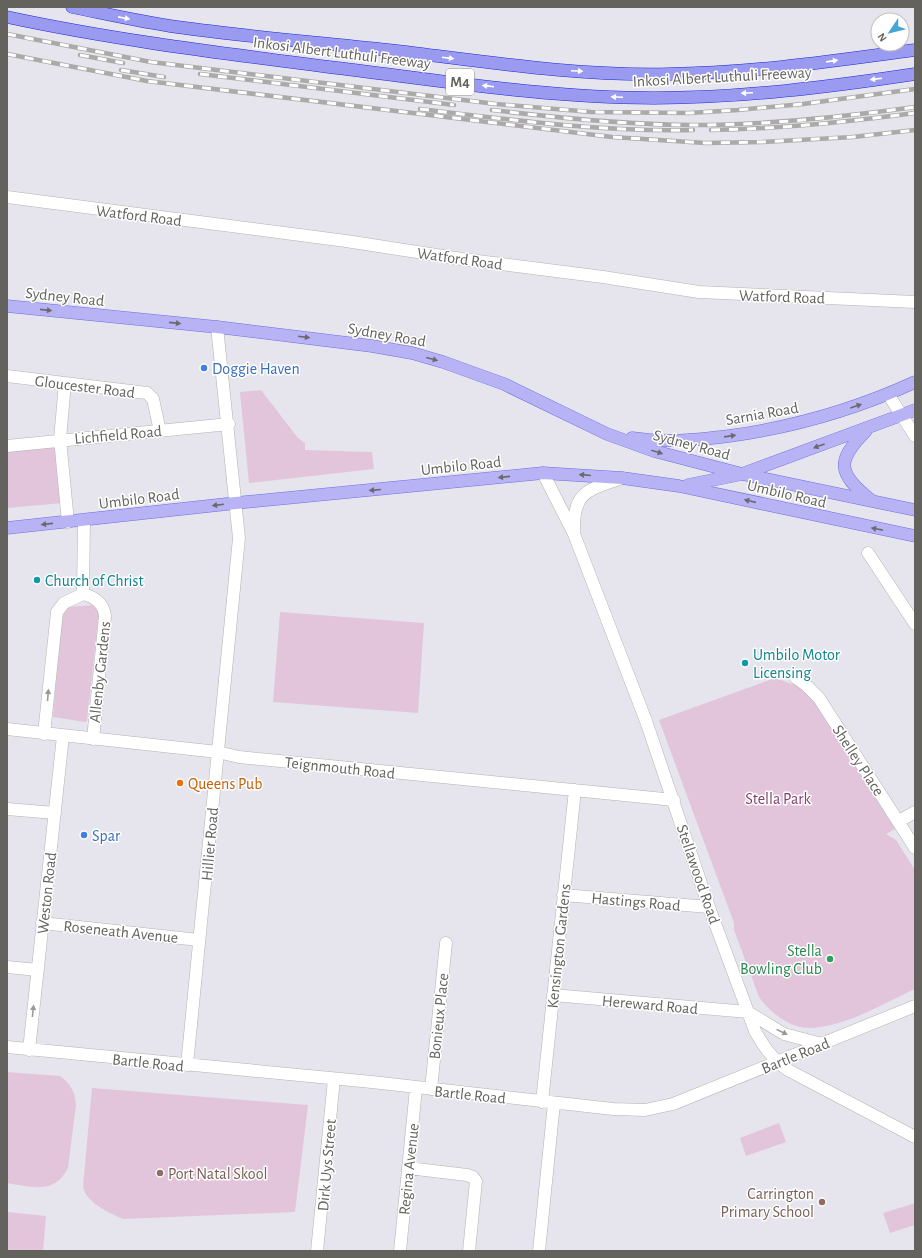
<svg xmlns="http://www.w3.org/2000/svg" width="922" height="1258" font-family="'Alegreya Sans',sans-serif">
  <rect width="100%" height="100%" fill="#e6e5ed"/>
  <path fill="#e2c5db" d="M261,390l37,48 7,5v7l67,2 2,17 -125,14 -9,-91z
    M57,445l6,58 -56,5v-57z
    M94,605l5,6 -12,110 -2,1 -32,-5 8,-103 6,-7z
    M280,612l144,11 -6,90 -145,-11z
    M775,678l29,10 12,11 79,130 -9,5 10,6 19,30v119c-33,15 -69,38 -106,39 -19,0 -40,-16 -50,-31l-25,-67v-7l-75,-203z
    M7,1072l53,4c11,8 15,16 16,29l-8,63c-14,27 -36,19 -61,15z
    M92,1088l216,17 -13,107 -172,7c-14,-6 -38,-17 -40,-33z
    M779,1123l7,19 -40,14 -6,-18z
    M915,1203v22l-25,8 -7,-20z
    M7,1212l39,4 -3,35h-36z"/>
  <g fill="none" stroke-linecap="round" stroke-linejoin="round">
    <g stroke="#b3b3ae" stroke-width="13">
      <path id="minor" d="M7,197l339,44 116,18 141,18 96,15 216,10
        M7,376l140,17 6,6 7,32
        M65,383l-5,56 8,83
        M888,394l27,42
        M7,446l222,-22
        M543,473l31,61 72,187 63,186 46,124c9,16 18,29 33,39l127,67
        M574,531c-1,-40 14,-41 48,-53
        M868,553l47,71
        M83,594l1,-73
        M796,678l11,8 12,12 96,150
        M7,729l211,23 21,5 435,43
        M44,734l13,-122 7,-9 19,-9c12,3 21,10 22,22l-12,123
        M7,809l48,4
        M899,821l16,-9
        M563,895l146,12
        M42,923l157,17
        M7,967l31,3
        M553,995l195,17 36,22 38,10
        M7,1047l365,35 241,27 32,1 28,-6 242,-98
        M29,1050l34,-314
        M187,1065l52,-527 -22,-211
        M431,1089l15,-146
        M542,1102l33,-312
        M408,1168l59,7 6,2 3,4 -7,70
        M317,1251l17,-172
        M400,1251l16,-163
        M539,1251l15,-148"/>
    </g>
    <g stroke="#6c70e0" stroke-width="13">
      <path id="major" d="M7,306l210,21 155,19 40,7 31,9 61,22 103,50 47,17 88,23 173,36
        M866,431c-30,30 -29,42 5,69
        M632,438c33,5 65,2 97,-2 66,-9 125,-26 186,-54
        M688,485l54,-11 173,-64
        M7,528l229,-25 307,-30 79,5 57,8 236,50"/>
    </g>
    <g stroke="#1c29d7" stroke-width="13">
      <path id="highway" d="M72,7c35,7 70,15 105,20 73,10 147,16 220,24 92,11 179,25 272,23 83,-1 164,-13 246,-24
        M7,17c107,23 214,36 322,50 108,13 217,31 325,31 87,0 175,-11 261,-24"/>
    </g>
    <use href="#minor" stroke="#fff" stroke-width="12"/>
    <use href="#major" stroke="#b8b3f5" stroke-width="12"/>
    <use href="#highway" stroke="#9a9bf0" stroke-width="12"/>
    <g stroke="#abaaa9" stroke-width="4.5">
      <path id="rail" d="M7,34l144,28 345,42 95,8 98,1 49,-3 65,-6 112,-15
        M7,54l140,27 465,56 93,6 58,-1 90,-5 62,-7
        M80,55l43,8
        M121,70l43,7
        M200,74l254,31
        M420,109c91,11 182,23 273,21
        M492,110c67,8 135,15 202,15 74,0 148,-8 221,-18
        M711,130c69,-1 136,-8 204,-17"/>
    </g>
    <use href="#rail" stroke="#fff" stroke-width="3" stroke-dasharray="9" stroke-linecap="butt"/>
  </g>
  <defs><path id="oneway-solid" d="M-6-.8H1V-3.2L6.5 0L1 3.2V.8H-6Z"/></defs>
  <g fill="#fff">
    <use href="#oneway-solid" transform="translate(124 18) rotate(11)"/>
    <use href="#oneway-solid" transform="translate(448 58) rotate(7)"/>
    <use href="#oneway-solid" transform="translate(832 61) rotate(-8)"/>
    <use href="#oneway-solid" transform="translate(577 71) rotate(3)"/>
    <use href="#oneway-solid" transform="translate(876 79) rotate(173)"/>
    <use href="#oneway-solid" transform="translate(488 86) rotate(-173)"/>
    <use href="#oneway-solid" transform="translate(747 93) rotate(177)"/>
    <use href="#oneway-solid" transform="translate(617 97) rotate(-177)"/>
  </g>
  <g fill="#6c6a6c">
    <use href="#oneway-solid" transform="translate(46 310) rotate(6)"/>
    <use href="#oneway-solid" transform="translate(175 323) rotate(6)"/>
    <use href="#oneway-solid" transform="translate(304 337) rotate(7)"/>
    <use href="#oneway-solid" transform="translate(432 359) rotate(15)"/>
    <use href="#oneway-solid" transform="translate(856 406) rotate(-19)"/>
    <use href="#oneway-solid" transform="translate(730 436) rotate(-8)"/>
    <use href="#oneway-solid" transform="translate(819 446) rotate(160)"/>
    <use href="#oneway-solid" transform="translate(657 452) rotate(17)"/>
    <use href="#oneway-solid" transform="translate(585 475) rotate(-175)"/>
    <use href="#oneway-solid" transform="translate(504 477) rotate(174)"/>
    <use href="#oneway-solid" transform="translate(375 490) rotate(175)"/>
    <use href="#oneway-solid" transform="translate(750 501) rotate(-167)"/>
    <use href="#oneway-solid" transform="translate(218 505) rotate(173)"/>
    <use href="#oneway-solid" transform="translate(47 524) rotate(174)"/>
    <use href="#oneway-solid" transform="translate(877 529) rotate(-169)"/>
  </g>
  <g fill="#9a9996">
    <use href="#oneway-solid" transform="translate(48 695) rotate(-85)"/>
    <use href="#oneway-solid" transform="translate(33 1011) rotate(-84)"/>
    <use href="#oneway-solid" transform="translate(782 1032) rotate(26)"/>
  </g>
  <g fill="#3f7fe0" stroke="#fff" stroke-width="1.5">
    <circle cx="204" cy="368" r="4"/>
    <circle cx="84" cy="835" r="4"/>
  </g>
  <g fill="#0f9aa8" stroke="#fff" stroke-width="1.5">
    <circle cx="37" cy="580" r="4"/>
    <circle cx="745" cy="663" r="4"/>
  </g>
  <circle fill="#e8710a" stroke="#fff" stroke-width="1.5" cx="180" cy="783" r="4"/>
  <circle fill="#2e9e5b" stroke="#fff" stroke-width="1.5" cx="830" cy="959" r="4"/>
  <g fill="#8d6e63" stroke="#fff" stroke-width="1.5">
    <circle cx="160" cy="1173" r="4"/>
    <circle cx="822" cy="1202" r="4"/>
  </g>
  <g text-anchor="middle" stroke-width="3" stroke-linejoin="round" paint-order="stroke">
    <rect fill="#fff" stroke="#92918e" stroke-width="1" x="446" y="69" width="28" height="26" rx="3"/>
    <g font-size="15" font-weight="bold" fill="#64625d">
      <text x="460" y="87">M4</text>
    </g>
    <g font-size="16" fill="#64625d" stroke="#fff">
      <text transform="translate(342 52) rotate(7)" y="6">Inkosi Albert Luthuli Freeway</text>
      <text transform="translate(722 76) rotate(-3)" y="6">Inkosi Albert Luthuli Freeway</text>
      <text transform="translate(139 215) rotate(7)" y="6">Watford Road</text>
      <text transform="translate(460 258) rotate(8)" y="6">Watford Road</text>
      <text transform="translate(65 296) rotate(6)" y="6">Sydney Road</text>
      <text transform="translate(782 296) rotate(2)" y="6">Watford Road</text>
      <text transform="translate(387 334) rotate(10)" y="6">Sydney Road</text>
      <text transform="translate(85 386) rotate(7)" y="6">Gloucester Road</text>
      <text transform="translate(762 413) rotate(-10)" y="6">Sarnia Road</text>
      <text transform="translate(118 434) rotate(-5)" y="6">Lichfield Road</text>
      <text transform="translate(692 444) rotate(15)" y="6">Sydney Road</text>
      <text transform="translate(461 465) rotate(-6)" y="6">Umbilo Road</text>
      <text transform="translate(787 493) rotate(13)" y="6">Umbilo Road</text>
      <text transform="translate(139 498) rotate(-7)" y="6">Umbilo Road</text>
      <text transform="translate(99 672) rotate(-84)" y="6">Allenby Gardens</text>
      <text transform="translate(859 760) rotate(57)" y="6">Shelley Place</text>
      <text transform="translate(340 767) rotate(6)" y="6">Teignmouth Road</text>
      <text transform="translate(209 844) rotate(-85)" y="6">Hillier Road</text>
      <text transform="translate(699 874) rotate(71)" y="6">Stellawood Road</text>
      <text transform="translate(46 893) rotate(-84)" y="6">Weston Road</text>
      <text transform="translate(636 901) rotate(5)" y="6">Hastings Road</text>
      <text transform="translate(121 931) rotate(6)" y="6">Roseneath Avenue</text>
      <text transform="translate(558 946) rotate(-84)" y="6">Kensington Gardens</text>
      <text transform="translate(650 1004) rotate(5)" y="6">Hereward Road</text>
      <text transform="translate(438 1016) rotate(-84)" y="6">Bonieux Place</text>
      <text transform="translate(795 1055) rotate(-22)" y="6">Bartle Road</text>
      <text transform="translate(148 1062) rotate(6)" y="6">Bartle Road</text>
      <text transform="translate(470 1094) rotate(6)" y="6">Bartle Road</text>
      <text transform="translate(326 1165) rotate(-85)" y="6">Dirk Uys Street</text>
      <text transform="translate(408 1169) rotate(-84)" y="6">Regina Avenue</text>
    </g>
    <g font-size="16" fill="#366cbe" stroke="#fff" text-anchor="start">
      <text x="212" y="374">Doggie Haven</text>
      <text x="92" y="841">Spar</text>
    </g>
    <g font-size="16" fill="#0d838f" stroke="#fff" text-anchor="start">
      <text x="45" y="586">Church of Christ</text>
      <text x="753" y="660">Umbilo Motor<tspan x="753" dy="18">Licensing</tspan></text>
    </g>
    <g font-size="16" fill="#c56008" stroke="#fff" text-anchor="start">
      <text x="188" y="789">Queens Pub</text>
    </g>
    <g font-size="16" fill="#80406e" stroke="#fff">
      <text x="778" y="804">Stella Park</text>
    </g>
    <g font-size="16" fill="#27864d" stroke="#fff" text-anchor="end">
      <text x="822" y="956">Stella<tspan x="822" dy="18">Bowling Club</tspan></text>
    </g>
    <g font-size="16" fill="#785e54" stroke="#fff" text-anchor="start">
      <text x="168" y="1179">Port Natal Skool</text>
      <text x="814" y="1199" text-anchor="end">Carrington<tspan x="814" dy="18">Primary School</tspan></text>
    </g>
  </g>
  <rect width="922" height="1258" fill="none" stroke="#64625d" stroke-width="16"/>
  <g transform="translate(890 32) rotate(235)"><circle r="19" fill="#ffffff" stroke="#c1c0be"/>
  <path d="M0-3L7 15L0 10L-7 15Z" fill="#45a6d4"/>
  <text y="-6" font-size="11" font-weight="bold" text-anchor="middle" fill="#64625d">N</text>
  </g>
</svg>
